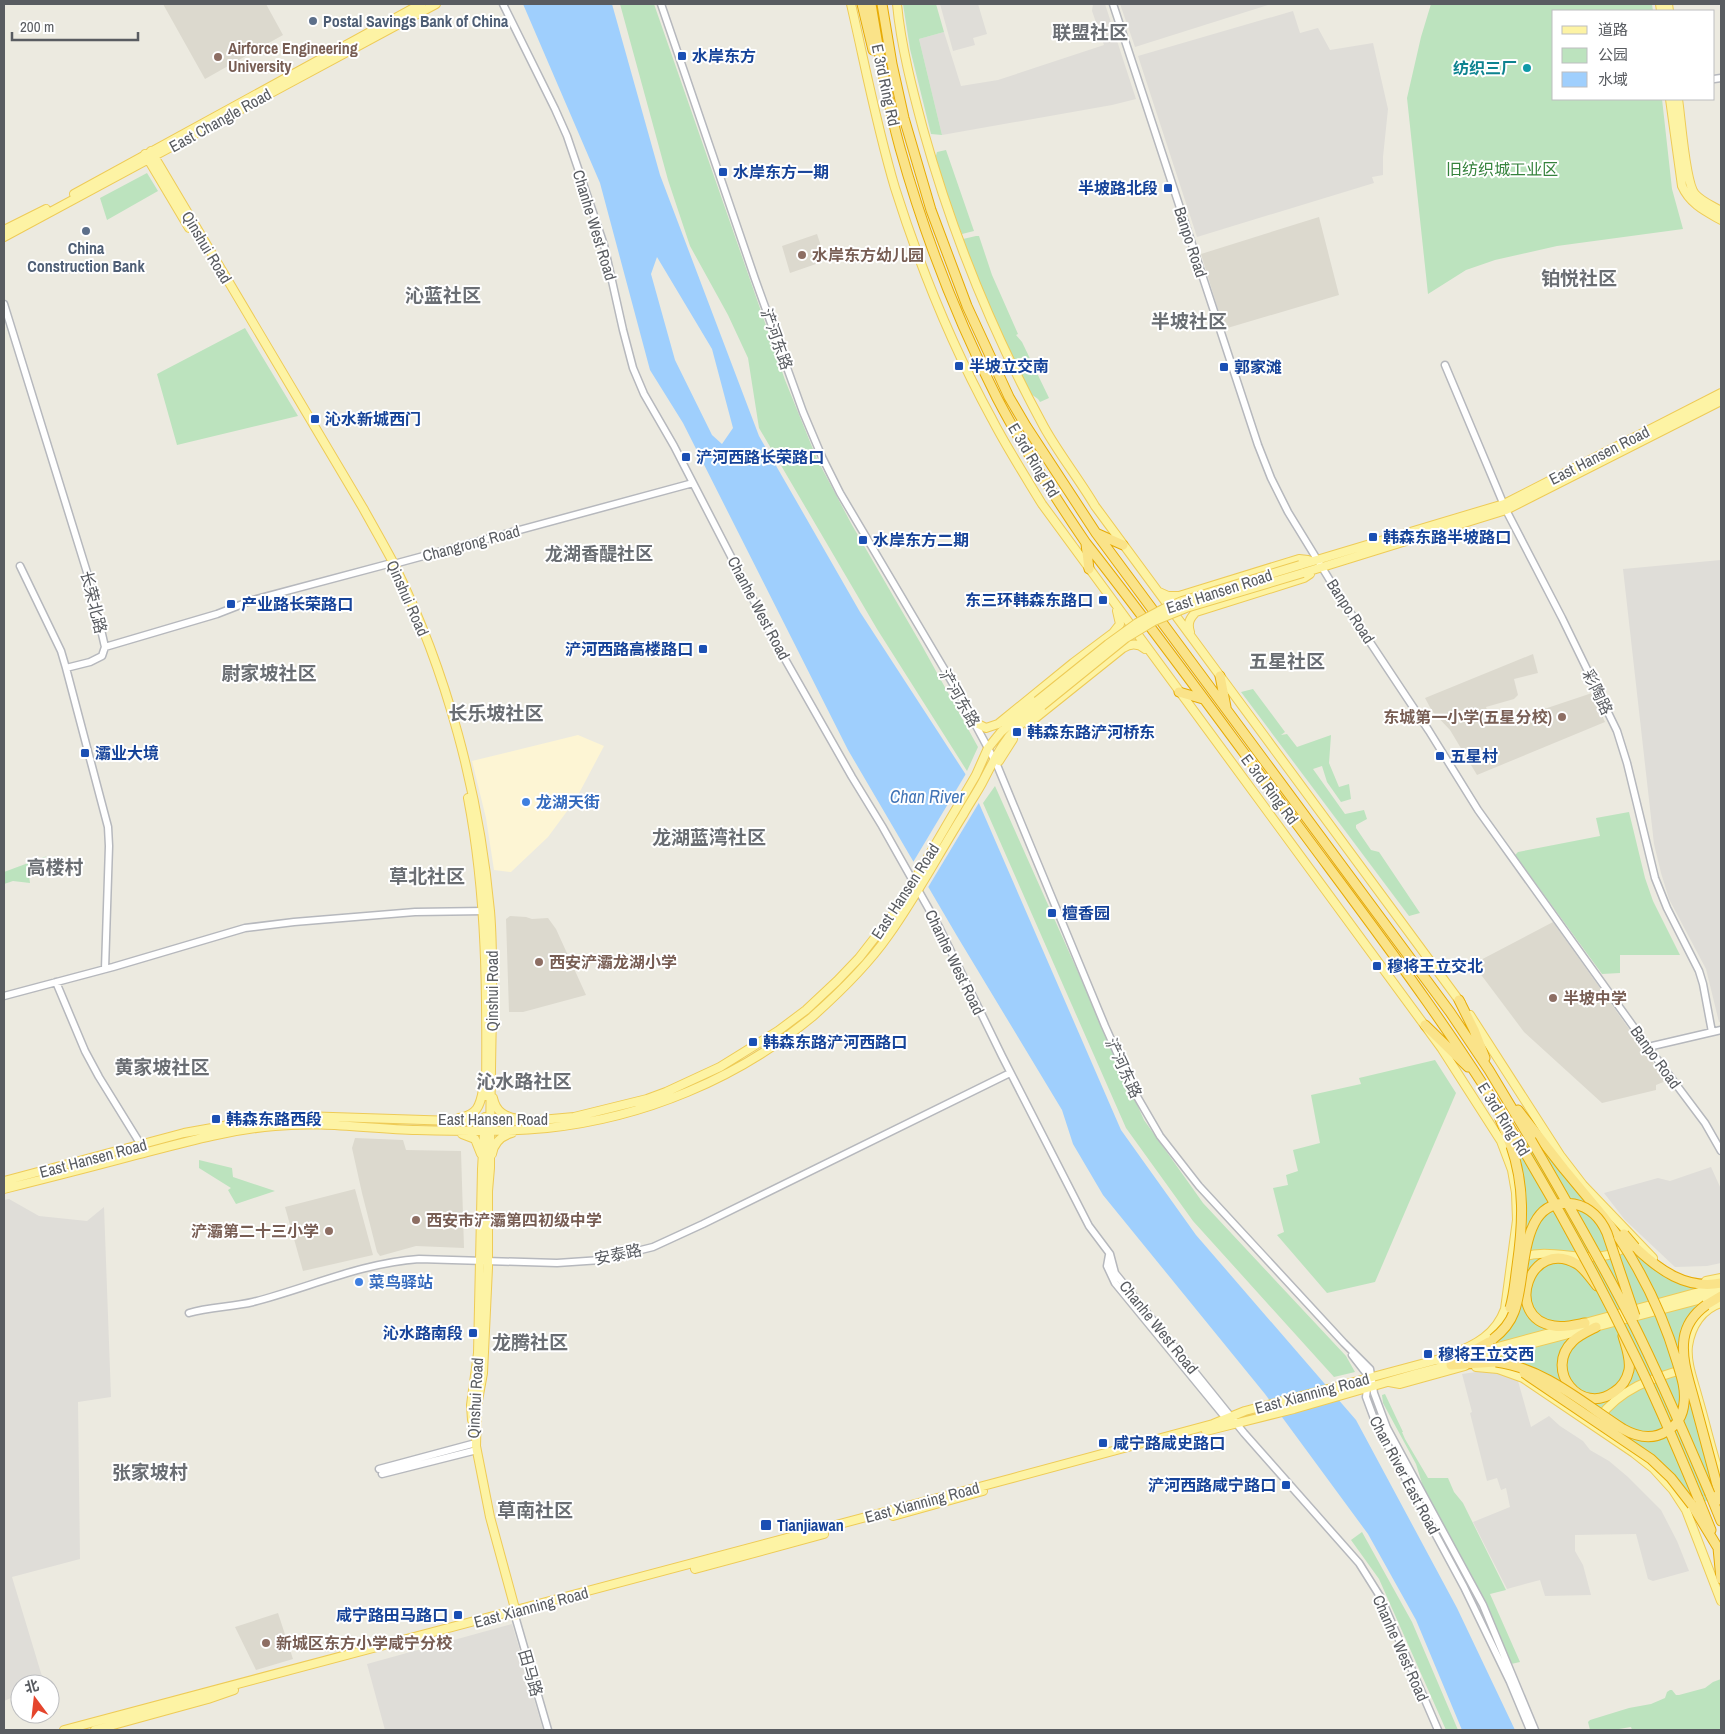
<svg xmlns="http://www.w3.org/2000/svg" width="1725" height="1734" font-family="'Archivo Narrow','Noto Sans SC',sans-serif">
  <rect width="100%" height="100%" fill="#eceae0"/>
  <path fill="#fdf5d4" d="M578,735l26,11 -28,53 -28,38 -37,35 -17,-2 -8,-52 -14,-57z"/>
  <path fill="#dfddd8" d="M940,4h38l9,30 -14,4 2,7 -22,6z
    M1093,4h12l31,95 -24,6 -170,30 -23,-96 25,-7 17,54 37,-6 106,-35 -12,-34z
    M1120,4h147l1,1 -133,42z
    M1293,11l7,22 18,-5 12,22 43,-7 15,66 -5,48v18l-11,2 2,6 -177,54 -59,-181z
    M1721,560v462h-2l-13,-53 -37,-70 -8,-26 -7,-29 -31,-275z
    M1711,1167l10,22v74l-14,3 -32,1 -50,-47 -21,-27 54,-15 12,3z
    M9,1199l30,17 48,5 17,-14 7,190 -33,5 2,157 -68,18 32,106 -24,1v10l-16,7v-501z
    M1476,1372h14l16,3 12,6 13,46 18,-11 11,10 23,15 7,9 19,11 19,16 33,33 16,31 12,30 -36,10 -5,-2 -12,-45 -61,1v16l8,14 8,30 -46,1 -5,-16 -33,9 -34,-67 37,-15 -4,-19 -5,2 -4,-12 -10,3 -17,-68 2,-1 -10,-38z
    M512,1624l31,106h-158l-18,-66z"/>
  <path fill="#dcd9ce" d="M163,4h103l17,31 -78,44z
    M1319,217l20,78 -115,34 -23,-75z
    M817,234l3,9 -4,21 -26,9 -8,-27z
    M1533,654l5,19 -24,6 4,16 -4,4 -28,8 7,19 99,-33 13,29 -128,53 -27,-45 -18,-19 -7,-13z
    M510,916l16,1 6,2 16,-1 8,11 30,66 -63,17h-14l-3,-93z
    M1553,922l113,159 -10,4v5l-54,13 -78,-71 -51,-68z
    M355,1138l48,2 3,10 55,1 3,97 -48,-2 -36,10 -3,-4 -15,-59 -10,-45z
    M355,1189l18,66 -70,16 -18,-64z
    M278,1613l15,46 -37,11 -21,-43z"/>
  <path fill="#bce3be" d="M620,4h34l131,376 32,79 35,66 69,119 57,103 -11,24 -90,-142 -118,-201 -11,-70 -20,-43 -38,-69 -22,-66z
    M903,4h33l8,28 -25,7 23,96 -11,-1 -21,-85z
    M1431,4h221l1,7h-99v88h108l10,90 11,40 -126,17 -62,14 -29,10 -38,24 -21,-196 14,-61z
    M946,150l28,81 -12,3 -11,-25 -16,-50 2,-7z
    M147,173l11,18 -51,29 -7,-22z
    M976,236h3l13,39 26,59 -2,1 6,7 27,56 -9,4 -2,-3 -7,-5 -38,-76 -30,-79z
    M245,328l53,88 -121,29 -20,-71z
    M1253,689l32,43 -4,3 6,-1 10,13 34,-12 -2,28 10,24 10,-3 2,15 -10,3 -14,-20 -5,-16 -9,3 32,45 19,-4 3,9 -11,6v3l15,22 8,2 41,61 -11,3 -168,-224z
    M995,786l149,334 59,83 143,153 9,16 -21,5 -141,-156 -67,-93 -143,-325z
    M1629,812l16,66 8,23 27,54h-60v18l-18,1 -87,-119 3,-3 82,-16 -4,-18z
    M47,856l-19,12 2,15 -17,-2 -9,3v-12z
    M1435,1060l21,33 -81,189 -48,11 -50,-58 7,-3 -11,-44 15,-3 -2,-10 12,-4 -5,-21 27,-7 -9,-48 50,-11 -2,-6z
    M1533,1134l37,47 77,79 55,28 4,14 -22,30 35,165 -25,8 -139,-116 -13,-16 -21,-9 -29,-7 -2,-11 17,-16 19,-95 1,-18 -3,-36 -9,-37z
    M199,1160l33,8 1,9 42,14 -39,13 -8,-14 3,-2 -32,-20z
    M1385,1394l18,38h-1l3,7 23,39h20l6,14 9,11 43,87 -16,4 30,68 -9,2 -25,-56 -62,-118 -8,-26 -33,-61 -1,-8z
    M1362,1532l50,90 46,108h-12l-67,-151 -28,-39z
    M1721,1679v51h-89l-1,-3 -18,3h-23l-2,-8 2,-2 39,-12 22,-4 14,-6 2,-6 3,-2h2l4,5h3l26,-7 8,-6z"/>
  <path fill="#9fcffd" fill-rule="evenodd" d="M523,4h89l48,171 99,261 101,176 108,166 153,352 75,105 160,185 101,188 58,122h-53l-46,-110 -48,-86 -103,-140 -162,-199 -30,-51 -11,-34 -105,-174 -109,-186 -165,-327 -33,-53 -50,-187zM657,257l55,92 21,79 -11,16 -10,-9 -37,-75 -24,-86z"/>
  <path fill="#eceae0" d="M967,772l13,29 -53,88 -15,-25z"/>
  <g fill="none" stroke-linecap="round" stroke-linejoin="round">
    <g stroke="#b6b8bd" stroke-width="9">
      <path id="minor" d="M503,4l52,105 12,27 37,109 19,85 10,38 11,26 30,52 99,192 79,139 30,49 57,101 63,129 87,170 21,28 5,19 129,160 115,130 22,35 57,132
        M661,4l94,275 48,133 19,45 18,36 119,201 38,71 108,261 30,67 25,43 39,50 145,157 26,26 4,24 13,35 96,177 52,125
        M1113,4l145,441 13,33 17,34 54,88 87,131 49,79 170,237 57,76 16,28
        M1714,79l7,-1
        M4,304l86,278 15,65 -3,9 -12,6 -24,6 42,159 1,19 -4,123
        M1445,365l61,145 56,108 55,113 10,32 28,115 12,30 32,63 4,13 9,48
        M20,566l41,85 5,17
        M105,647l112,-33 36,-14 135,-36h6l299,-81
        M56,982l29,69 14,26 42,68
        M4,996l109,-29 132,-39 49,-6 121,-10 71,-1
        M1648,1047l73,-17
        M1109,1255l-2,11 8,17 114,139
        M189,1313c20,-6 43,-6 64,-11 55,-14 108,-39 166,-43l138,4 44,-3 52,-13 50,-23 307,-151
        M1352,1355l14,18 2,8 -2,16 10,27 88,163 46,95 20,48
        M379,1469l93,-25
        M382,1474l91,-23
        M515,1616l33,114"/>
    </g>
    <g stroke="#eecb57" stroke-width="10">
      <path id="major" d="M851,4c14,61 26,124 44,184 25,79 57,158 97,231 15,29 33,57 50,85l400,545 59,92 11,29 4,23 1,27 -12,89c-9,25 -29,36 -53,45
        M897,4c4,42 15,84 26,125 29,104 69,203 121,298 15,27 35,52 51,79l366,497
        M1660,4l1,7
        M1668,4l1,7
        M1670,99l12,87c8,18 23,25 39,34
        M1678,99c3,18 7,84 17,95 7,8 18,12 26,17
        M151,151l212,357c10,18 21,37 31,56 53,108 85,228 96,347 3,34 2,68 2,102 -1,52 -2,103 -2,155l-2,23v77l-5,105 -6,33 -1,40 14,71 24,88 1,11
        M145,154l44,74
        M74,194l347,-190
        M4,230l42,-21
        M4,237l432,-233
        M1300,565l204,-61 217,-111
        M1303,573l203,-63 215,-109
        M1159,592l9,4h11l120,-37 9,1
        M1190,632c-3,-9 0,-14 6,-20l108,-34 6,-4
        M974,722l12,6 12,-4 75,-61 40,-30 7,-9 -3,-13
        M1028,724l95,-76c8,-5 15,-5 22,1
        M999,761l14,-22
        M468,798c19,98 19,198 18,298
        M1470,1015l90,140 23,30 70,73
        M493,1098c3,14 12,19 25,21
        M459,1118c18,-3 21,-12 24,-28
        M462,1134l13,5 6,15
        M492,1154c2,-12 9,-18 20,-21
        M4,1181l180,-48 73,-13 45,-4 183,6 44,-1 45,-4 73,-18 19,-7 54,-25 58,-36 28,-21 31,-29 22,-23 35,-45 20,-32 62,-106 12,-27 13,-16 36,-31
        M4,1189c44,-11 88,-22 132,-34 46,-12 91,-25 139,-29 47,-5 95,3 142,4 43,1 87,2 130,-2 96,-10 190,-49 265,-111 27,-24 55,-51 76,-81 28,-39 50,-81 75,-121 6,-11 13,-21 19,-32 7,-13 13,-26 21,-38 10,-16 25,-27 39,-39
        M1520,1258c36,-14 77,14 109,-14
        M1706,1281l15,-3
        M1721,1303c-19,6 -30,23 -33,43 -2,17 6,36 10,52 8,27 14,55 23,81
        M1581,1324l140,-38
        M1472,1354l96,-26
        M1476,1367l22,2 25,9 111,75 19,15 20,22 13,20 35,91
        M1389,1382l11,2 65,-18
        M1599,1418c21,-29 53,-40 86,-49
        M472,1420l-1,-15 7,-52 4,-184 3,-52
        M1206,1431l88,-22 121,-35 306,-80
        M893,1516l90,-25
        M695,1569l129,-35
        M64,1730l949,-252 200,-54 32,-13 109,-29 82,-22 20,-3
        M95,1730l113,-31 26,-9"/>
    </g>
    <g stroke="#e7ab05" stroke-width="11">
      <path id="highway" d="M862,4l11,46
        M871,4c8,48 16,97 29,144 24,86 57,171 97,250 26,50 57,98 89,145 73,93 142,189 213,284 77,104 156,207 222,319
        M882,4l10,60 12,54 27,92 36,96 42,91 17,29 70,107 354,479 39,58 42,70
        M1096,533l27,12
        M1086,544l3,25
        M1220,676l6,31
        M1179,692l24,7
        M1459,1000l15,30 11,28
        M1425,1025l43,42
        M1518,1110l46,59 39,47 16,22
        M1500,1119l11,27
        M1635,1247c24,23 51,43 86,36
        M1706,1305l15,-9
        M1585,1323c-10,2 -21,5 -31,3 -52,-8 -24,-90 23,-62 8,5 14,15 20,22
        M1596,1327c-8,4 -17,8 -23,14 -30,29 8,75 41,51 8,-5 13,-13 15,-22 2,-11 -3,-23 -6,-34
        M1452,1358l19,-6 18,-10
        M1451,1365l45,-3
        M1716,1481l5,19
        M1710,1494l11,27
        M1698,1498l13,32
        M1692,1505l26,43 3,31"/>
    </g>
    <use href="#minor" stroke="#fff" stroke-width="6"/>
    <use href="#major" stroke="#fdf3a4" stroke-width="8"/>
    <use href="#highway" stroke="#fae389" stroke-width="9"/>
    <g stroke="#eecb57" stroke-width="10" stroke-linecap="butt">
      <path id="major-bridge" d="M1037,701l71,-57 29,-21 26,-14 19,-8 118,-36
        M1042,706l84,-68 28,-17 32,-13 117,-35"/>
    </g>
    <g stroke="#e7ab05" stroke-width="11" stroke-linecap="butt">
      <path id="highway-bridge" d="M1531,1140c36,62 71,123 104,187 27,54 51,111 75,167
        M1521,1146c41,68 79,138 114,210 23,46 43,94 63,142
        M1624,1234l11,13
        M1706,1305c-11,8 -20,20 -22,34 -3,22 6,44 11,64 7,26 14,52 21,78
        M1510,1308c4,-13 5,-28 7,-42 6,-42 8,-80 -6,-120
        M1493,1339c9,-7 17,-16 21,-27 14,-33 2,-117 60,-108 16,3 27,15 33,29l28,83
        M1496,1362c48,6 88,42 127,67 14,8 30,11 44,2 10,-6 16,-16 17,-28 2,-14 -3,-28 -7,-41 -13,-44 -33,-86 -58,-124
        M1524,1373l127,86 20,19 21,27"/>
    </g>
    <use href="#major-bridge" stroke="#fdf3a4" stroke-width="8"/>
    <use href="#highway-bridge" stroke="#fae389" stroke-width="9"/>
  </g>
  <g fill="#5c6f8a" stroke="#fff" stroke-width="2">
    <circle cx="313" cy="21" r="5"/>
    <circle cx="86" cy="231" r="5"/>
  </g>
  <g fill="#1a4fb4" stroke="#fff" stroke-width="2">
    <rect x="677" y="51" width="10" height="10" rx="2.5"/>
    <rect x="718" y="167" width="10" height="10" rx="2.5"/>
    <rect x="1163" y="183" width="10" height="10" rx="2.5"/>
    <rect x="954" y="361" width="10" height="10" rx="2.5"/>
    <rect x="1219" y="362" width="10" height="10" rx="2.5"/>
    <rect x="310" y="414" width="10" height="10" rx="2.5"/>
    <rect x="681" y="452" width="10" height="10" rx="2.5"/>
    <rect x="1368" y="532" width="10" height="10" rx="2.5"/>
    <rect x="858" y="535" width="10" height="10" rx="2.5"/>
    <rect x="1098" y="595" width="10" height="10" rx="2.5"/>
    <rect x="226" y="599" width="10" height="10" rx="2.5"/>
    <rect x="698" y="644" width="10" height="10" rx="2.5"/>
    <rect x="1012" y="727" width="10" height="10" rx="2.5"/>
    <rect x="80" y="748" width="10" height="10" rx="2.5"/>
    <rect x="1435" y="751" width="10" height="10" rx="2.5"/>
    <rect x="1047" y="908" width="10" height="10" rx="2.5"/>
    <rect x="1372" y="961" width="10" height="10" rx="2.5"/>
    <rect x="748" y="1037" width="10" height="10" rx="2.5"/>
    <rect x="211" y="1114" width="10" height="10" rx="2.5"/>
    <rect x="468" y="1328" width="10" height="10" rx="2.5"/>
    <rect x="1423" y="1349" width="10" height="10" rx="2.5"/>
    <rect x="1098" y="1438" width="10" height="10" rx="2.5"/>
    <rect x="1281" y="1480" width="10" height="10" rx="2.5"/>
    <rect x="760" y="1519" width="12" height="12" rx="2.5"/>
    <rect x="453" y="1610" width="10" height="10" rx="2.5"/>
  </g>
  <g fill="#8d6e63" stroke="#fff" stroke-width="2">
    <circle cx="218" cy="57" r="5"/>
    <circle cx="802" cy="255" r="5"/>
    <circle cx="1562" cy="717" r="5"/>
    <circle cx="539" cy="962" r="5"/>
    <circle cx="1553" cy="998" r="5"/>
    <circle cx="416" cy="1220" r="5"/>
    <circle cx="329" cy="1231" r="5"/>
    <circle cx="266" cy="1643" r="5"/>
  </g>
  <circle fill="#0f9aa8" stroke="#fff" stroke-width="2" cx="1527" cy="68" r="5"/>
  <g fill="#3f7fe0" stroke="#fff" stroke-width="2">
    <circle cx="526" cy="802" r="5"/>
    <circle cx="359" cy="1282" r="5"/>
  </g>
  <g text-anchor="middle" stroke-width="4" stroke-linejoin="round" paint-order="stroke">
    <g font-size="16" font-weight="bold" fill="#4e5e75" stroke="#fff" text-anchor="start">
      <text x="323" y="27">Postal Savings Bank of China</text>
      <text x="86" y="254" text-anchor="middle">China<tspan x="86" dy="18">Construction Bank</tspan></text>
    </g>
    <g font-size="16" font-weight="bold" fill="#785e54" stroke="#fff" text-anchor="start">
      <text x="228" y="54">Airforce Engineering<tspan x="228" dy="18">University</tspan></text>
      <text x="812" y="261">水岸东方幼儿园</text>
      <text x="1552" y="723" text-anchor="end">东城第一小学(五星分校)</text>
      <text x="549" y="968">西安浐灞龙湖小学</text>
      <text x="1563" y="1004">半坡中学</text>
      <text x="426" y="1226">西安市浐灞第四初级中学</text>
      <text x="319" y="1237" text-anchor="end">浐灞第二十三小学</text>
      <text x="276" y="1649">新城区东方小学咸宁分校</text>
    </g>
    <g font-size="16" font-weight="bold" fill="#164399" stroke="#fff" text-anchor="start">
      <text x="692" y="62">水岸东方</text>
      <text x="733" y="178">水岸东方一期</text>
      <text x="1158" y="194" text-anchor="end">半坡路北段</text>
      <text x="969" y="372">半坡立交南</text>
      <text x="1234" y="373">郭家滩</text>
      <text x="325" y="425">沁水新城西门</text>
      <text x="696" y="463">浐河西路长荣路口</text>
      <text x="1383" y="543">韩森东路半坡路口</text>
      <text x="873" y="546">水岸东方二期</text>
      <text x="1093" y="606" text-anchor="end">东三环韩森东路口</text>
      <text x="241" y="610">产业路长荣路口</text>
      <text x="693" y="655" text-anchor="end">浐河西路高楼路口</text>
      <text x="1027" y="738">韩森东路浐河桥东</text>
      <text x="95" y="759">灞业大境</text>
      <text x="1450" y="762">五星村</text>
      <text x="1062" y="919">檀香园</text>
      <text x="1387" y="972">穆将王立交北</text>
      <text x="763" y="1048">韩森东路浐河西路口</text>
      <text x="226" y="1125">韩森东路西段</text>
      <text x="463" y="1339" text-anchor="end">沁水路南段</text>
      <text x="1438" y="1360">穆将王立交西</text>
      <text x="1113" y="1449">咸宁路咸史路口</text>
      <text x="1276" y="1491" text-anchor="end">浐河西路咸宁路口</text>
      <text x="777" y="1531">Tianjiawan</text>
      <text x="448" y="1621" text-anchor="end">咸宁路田马路口</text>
    </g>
    <g font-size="16" font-weight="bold" fill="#0d838f" stroke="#fff" text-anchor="end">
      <text x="1517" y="74">纺织三厂</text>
    </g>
    <g font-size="16" fill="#595c61" stroke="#fff">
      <text transform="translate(886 85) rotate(78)" y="6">E 3rd Ring Rd</text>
      <text transform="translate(220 120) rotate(-29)" y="6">East Changle Road</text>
      <text transform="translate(595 225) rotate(73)" y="6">Chanhe West Road</text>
      <text transform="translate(1191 242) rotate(72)" y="6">Banpo Road</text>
      <text transform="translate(207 247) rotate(59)" y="6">Qinshui Road</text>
      <text transform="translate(777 339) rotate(70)" y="6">浐河东路</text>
      <text transform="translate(1599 455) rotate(-27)" y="6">East Hansen Road</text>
      <text transform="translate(1034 460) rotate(59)" y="6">E 3rd Ring Rd</text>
      <text transform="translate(471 543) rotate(-15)" y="6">Changrong Road</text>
      <text transform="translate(1219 591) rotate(-18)" y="6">East Hansen Road</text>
      <text transform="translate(408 598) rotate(66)" y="6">Qinshui Road</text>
      <text transform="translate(94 602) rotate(76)" y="6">长荣北路</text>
      <text transform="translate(759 608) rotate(62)" y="6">Chanhe West Road</text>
      <text transform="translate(1351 611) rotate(57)" y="6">Banpo Road</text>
      <text transform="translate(1598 692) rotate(64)" y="6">彩陶路</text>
      <text transform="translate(960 698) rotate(60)" y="6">浐河东路</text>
      <text transform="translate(1270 789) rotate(53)" y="6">E 3rd Ring Rd</text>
      <text transform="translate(905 891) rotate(-57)" y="6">East Hansen Road</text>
      <text transform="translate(955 962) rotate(64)" y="6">Chanhe West Road</text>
      <text transform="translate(492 991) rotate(-90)" y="6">Qinshui Road</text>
      <text transform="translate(1656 1057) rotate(54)" y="6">Banpo Road</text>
      <text transform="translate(1124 1068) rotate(65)" y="6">浐河东路</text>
      <text x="493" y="1125">East Hansen Road</text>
      <text transform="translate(1504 1119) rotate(58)" y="6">E 3rd Ring Rd</text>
      <text transform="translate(93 1158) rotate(-15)" y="6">East Hansen Road</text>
      <text transform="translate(618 1254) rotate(-12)" y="6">安泰路</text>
      <text transform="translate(1159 1327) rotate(51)" y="6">Chanhe West Road</text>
      <text transform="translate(1312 1393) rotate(-15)" y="6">East Xianning Road</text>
      <text transform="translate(475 1398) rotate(-87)" y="6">Qinshui Road</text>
      <text transform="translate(1405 1475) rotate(62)" y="6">Chan River East Road</text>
      <text transform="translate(922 1502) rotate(-15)" y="6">East Xianning Road</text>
      <text transform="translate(531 1607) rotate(-15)" y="6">East Xianning Road</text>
      <text transform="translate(1401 1648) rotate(66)" y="6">Chanhe West Road</text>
      <text transform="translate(531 1673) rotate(74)" y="6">田马路</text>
    </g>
    <g font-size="16" fill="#36833d" stroke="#fff">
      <text x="1502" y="175">旧纺织城工业区</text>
    </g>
    <g font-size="16" font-weight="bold" fill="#366cbe" stroke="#fff" text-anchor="start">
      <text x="536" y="808">龙湖天街</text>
      <text x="369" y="1288">菜鸟驿站</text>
    </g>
    <g font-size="18" font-weight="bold" fill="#6a6e73" stroke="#fff">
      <text x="599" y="560">龙湖香醍社区</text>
    </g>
    <g font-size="18" font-style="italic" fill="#4074b6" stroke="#fff">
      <text x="927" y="803">Chan River</text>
    </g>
    <g font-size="19" font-weight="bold" fill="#6a6e73" stroke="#fff">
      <text x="1090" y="39">联盟社区</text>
      <text x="1579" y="285">铂悦社区</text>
      <text x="443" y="302">沁蓝社区</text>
      <text x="1189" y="328">半坡社区</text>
      <text x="1287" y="668">五星社区</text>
      <text x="269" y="680">尉家坡社区</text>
      <text x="496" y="720">长乐坡社区</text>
      <text x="709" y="844">龙湖蓝湾社区</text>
      <text x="55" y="874">高楼村</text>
      <text x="427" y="883">草北社区</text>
      <text x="162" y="1074">黄家坡社区</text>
      <text x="524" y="1088">沁水路社区</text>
      <text x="530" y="1349">龙腾社区</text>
      <text x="150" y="1479">张家坡村</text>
      <text x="535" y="1517">草南社区</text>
    </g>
  </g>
  <rect width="1725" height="1734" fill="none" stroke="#595c61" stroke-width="10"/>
  <rect x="1552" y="10" width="162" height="90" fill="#ffffff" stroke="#bdbec0"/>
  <rect x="1562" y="26" width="25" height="8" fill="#fdf3a4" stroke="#bdbec0"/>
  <text x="1598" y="35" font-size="15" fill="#595c61">道路</text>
  <rect x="1562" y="48" width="25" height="15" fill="#bce3be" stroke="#bdbec0"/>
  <text x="1598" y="60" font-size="15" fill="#595c61">公园</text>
  <rect x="1562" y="72" width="25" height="15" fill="#9fcffd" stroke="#bdbec0"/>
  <text x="1598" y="85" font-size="15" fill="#595c61">水域</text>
  <g transform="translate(35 1699) rotate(345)"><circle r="24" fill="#ffffff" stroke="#bdbec0"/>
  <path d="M0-4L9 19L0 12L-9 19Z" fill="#e5452d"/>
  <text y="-8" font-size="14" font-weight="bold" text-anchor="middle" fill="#595c61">北</text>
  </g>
  <path d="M12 32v8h126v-8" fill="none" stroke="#595c61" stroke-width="2.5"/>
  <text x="20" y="32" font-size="15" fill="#595c61" stroke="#ffffff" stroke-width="4" paint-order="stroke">200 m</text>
</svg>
